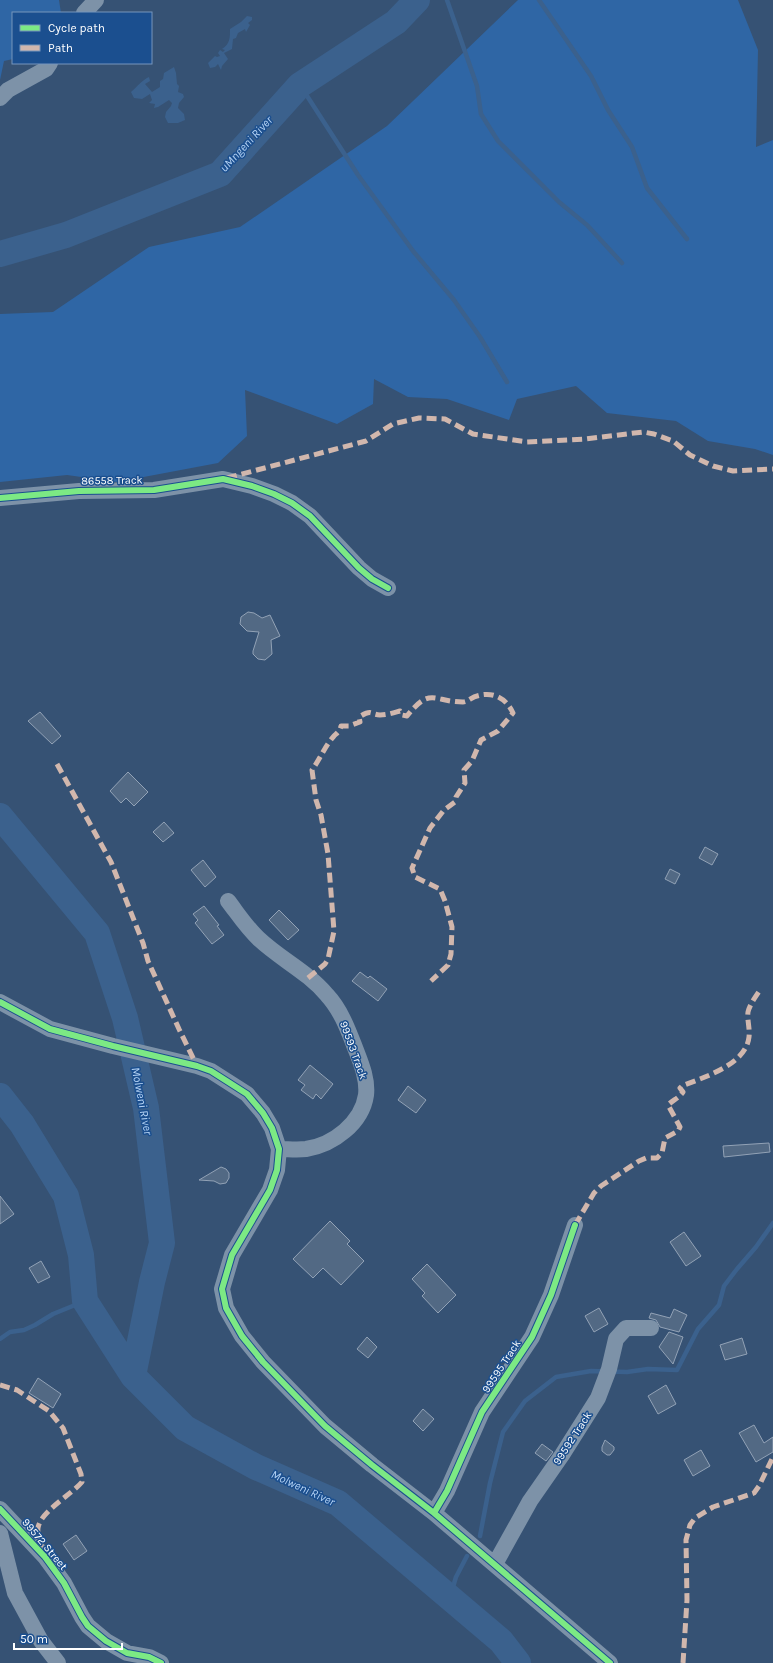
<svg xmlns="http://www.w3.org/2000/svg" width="773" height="1663" font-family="Karla,sans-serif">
  <rect width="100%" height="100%" fill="#365274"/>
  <path fill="#2f66a5" d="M0,0h59l2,13h-48v46l-9,2 -4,19z
    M518,0h220l20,50 -2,97 17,-7v315l-18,-6 -47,-8 -32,-20 -69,-8 -31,-27 -59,13 -8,21 -62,-21 -39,-2 -34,-18 -1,25 -36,20 -92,-34 2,46 -29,27 -101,19 -50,-7 -67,7v-168l53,-2 96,-65 91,-20 147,-101z"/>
  <path fill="#3b618d" d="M247,16l5,1v3l-4,3 2,2 -4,7 -1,-3 -7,4 -2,5 -3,1 -1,10 -8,4 4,6 -6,7 -1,4 -3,-6 -3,3 -5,1 -2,-5 7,-7 2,1 3,-1 -2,-3 2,-3 3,2 2,-2 -3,-1c8,-5 8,-11 8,-20l11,-7z
    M174,67l2,6 1,11 2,2 -1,6 5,2 1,3 -5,6 -1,5 6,6 1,6 -7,3h-10l-3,-6 1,-5 5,-6 1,-3 -3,-3 -11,7 -4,1 1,-4 -6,-1 3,-3 -2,-6 -8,5 -8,-1 -3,-6c6,-5 11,-12 18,-15l1,4 -5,3 7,8 8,-5v-6l3,-2 1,-6z"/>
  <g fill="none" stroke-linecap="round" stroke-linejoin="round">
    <path stroke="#3b618d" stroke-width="4.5" d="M447,0l30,86 4,28 17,27 61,61 28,23 35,38
      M539,0l52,76 17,34 24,37 15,41 40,51
      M300,85l58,90 55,76 41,49 26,37 27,45
      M0,1339l10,-7 14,-2 11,-5 18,-11 32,-13
      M480,1536l10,-53 13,-51 22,-31 31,-24 35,-6 36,1 21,-3 29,1 21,-41 21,-24 5,-19 13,-17 19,-22 17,-24
      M450,1597l6,-20 11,-21"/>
    <path stroke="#3b618d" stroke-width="26" d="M0,254l66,-19 154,-61 80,-89 96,-63 21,-22
      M0,816l97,117 28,85 21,90 16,135 -10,39 -19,94 52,52 71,39 82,36 163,138 17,22
      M0,1096l22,28 44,72 15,59 4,46 48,75"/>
  </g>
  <path fill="#526984" stroke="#92a2b6" d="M248,612l6,1 8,5 8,-3 10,21 -9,4 1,14 -7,6 -7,-1 -5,-5v-3l6,-19 -12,-1 -7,-7 1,-7z
    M40,712l21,24 -9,8 -24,-23z
    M128,772l20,20 -14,14 -8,-8 -5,5 -11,-12z
    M164,822l10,11 -11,9 -10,-10z
    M705,847l13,7 -6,11 -13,-7z
    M203,860l13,17 -11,10 -14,-17z
    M670,869l10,5 -5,10 -10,-5z
    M204,906l15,19 -2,1 7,9 -12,9 -17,-21 3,-3 -5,-6z
    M279,910l20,20 -11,10 -19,-20z
    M360,972l8,6 2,-2 17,13 -9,12 -26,-20z
    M310,1065l23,19 -12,15 -5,-5 -3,5 -12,-9 4,-5 -7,-5z
    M408,1086l18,14 -10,13 -18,-13z
    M769,1143l1,9 -46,5 -1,-11z
    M221,1167l5,2 3,4v5l-3,5 -6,1 -6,-3 -15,-1z
    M0,1196l14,18 -14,10z
    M330,1221l20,20 -3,3 17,17 -23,24 -18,-17 -10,10 -20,-19z
    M684,1232l17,24 -15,10 -16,-24z
    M41,1261l9,16 -12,6 -9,-15z
    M427,1264l29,31 -18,18 -16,-17 3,-3 -13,-14z
    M599,1308l9,16 -14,8 -9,-16z
    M674,1309l13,6 -8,17 -19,-5 -4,-7 -7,-2 2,-5 19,5z
    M669,1332l14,5 -10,27 -14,-17z
    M367,1337l10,10 -9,11 -11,-9z
    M742,1338l5,16 -22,6 -5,-15z
    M38,1378l23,16 -8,14 -24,-15z
    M666,1385l10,19 -18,10 -10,-18z
    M423,1409l11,10 -11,12 -10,-10z
    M754,1425l10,18 9,-6v15l-17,10 -17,-29z
    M605,1440l9,7v3l-4,5h-3l-5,-4v-4z
    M542,1444l11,8 -7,9 -11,-8z
    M701,1450l9,16 -17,10 -9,-16z
    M76,1535l11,16 -13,9 -11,-16z"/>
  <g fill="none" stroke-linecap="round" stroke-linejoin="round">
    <path stroke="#7d92a8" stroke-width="16" d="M84,13l12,-13
      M0,98l8,-8 38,-21 4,-6
      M0,498l79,-7 75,-1 69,-11 29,7 22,8 18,9 18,13 49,52 13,11 16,9
      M228,901c10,13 19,27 31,38 21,20 49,33 68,56 13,14 20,32 27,50 6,16 14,33 12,50 -4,28 -33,50 -60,54 -9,1 -18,0 -27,0
      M0,1002l50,27 63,17 84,20 14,5 36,23 16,19 9,15 7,21 -2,21 -7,20 -38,65 -10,34 4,19 16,28 21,26 62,64 47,39 62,48 176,150
      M0,1509l45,48 19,26 18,34 6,9 18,15 21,12 22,4 12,6
      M434,1513l13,-22 35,-79 50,-75 19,-42 24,-70
      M0,1533l15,60 26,48 17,22
      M495,1564l35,-63 32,-46 36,-57 11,-29 7,-30 10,-11h25"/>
    <path stroke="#d1b7ad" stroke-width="5" stroke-dasharray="10 5" stroke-linecap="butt" d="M227,478l139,-37 27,-17 26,-6 26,1 28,15 54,8 58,-3 58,-7 11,2 19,7 17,14 23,11 20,5 40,-2
      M57,764l54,98 32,81 5,18 31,68 18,37
      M308,978l17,-14 3,-5 6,-28 -6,-77 -7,-39 -5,-15 -4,-30c8,-11 13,-24 22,-34 3,-3 6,-5 7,-10h8l11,-4 -1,-5c13,-8 10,-3 21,-2 7,0 13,-2 20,-4l2,4 5,1c24,-30 26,-14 56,-14 5,0 9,-5 14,-6 16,-5 29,2 36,17l-15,18 -17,9 -9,21 -8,9 1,13 -9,14 -1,5 -11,8 -14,18 -18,40 3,9 25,12 5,12 7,26 -1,27 -3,11 -17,16
      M575,1225l19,-32 7,-7 38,-25 7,-3h11l5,-5 3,-15 13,-7 2,-4 -12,-22c5,-5 11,-7 15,-13l-3,-4 2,-2c22,-9 64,-21 67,-49 1,-9 -2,-17 -1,-25 2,-8 8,-16 12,-22
      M0,1385l17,5 32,21 14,17 18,46 1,8c-10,12 -42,30 -44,46 -1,8 3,16 5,25
      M683,1663l4,-63 -1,-60 4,-15 5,-7 18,-11 41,-14 5,-7 13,-27"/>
    <g stroke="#1b4f8f" stroke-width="8">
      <path id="cycleway" d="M0,498l79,-7 75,-1 69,-11 29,7 22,8 18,9 18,13 49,52 13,11 16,9
        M0,1002l50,27 63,17 84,20 14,5 36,23 16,19 9,15 7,21 -2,21 -7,20 -38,65 -10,34 4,19 16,28 21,26 62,64 47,39 62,48 176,150
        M0,1509l45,48 19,26 18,34 6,9 18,15 21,12 22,4 12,6
        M434,1513l13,-22 35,-79 50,-75 19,-42 24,-70"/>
    </g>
    <use href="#cycleway" stroke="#7ce984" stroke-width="6"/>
  </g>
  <g text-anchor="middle" stroke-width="3" stroke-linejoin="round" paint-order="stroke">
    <g font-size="11" fill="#fff" stroke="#1b4f8f">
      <text transform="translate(112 480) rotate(-1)" y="4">86558 Track</text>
      <text transform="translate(354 1050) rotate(70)" y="4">99593 Track</text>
      <text transform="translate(501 1366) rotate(-57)" y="4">99595 Track</text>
      <text transform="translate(572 1438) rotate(-57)" y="4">99592 Track</text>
      <text transform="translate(45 1544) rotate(50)" y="4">99572 Street</text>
    </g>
    <g font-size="12" font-style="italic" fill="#b5d3f5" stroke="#1b4f8f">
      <text transform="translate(246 144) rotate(-47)" y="4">uMngeni River</text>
      <text transform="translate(142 1101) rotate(79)" y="4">Molweni River</text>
      <text transform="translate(303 1488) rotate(25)" y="4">Molweni River</text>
    </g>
  </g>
  <rect x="12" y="12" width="140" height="52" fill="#1b4f8f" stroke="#7695bc"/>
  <rect x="20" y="25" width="20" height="6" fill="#7ce984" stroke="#7695bc"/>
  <text x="48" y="32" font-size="12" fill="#ffffff">Cycle path</text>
  <rect x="20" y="45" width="20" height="6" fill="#d1b7ad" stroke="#7695bc"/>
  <text x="48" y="52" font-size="12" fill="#ffffff">Path</text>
  <path d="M14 1643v6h108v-6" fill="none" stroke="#ffffff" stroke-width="2"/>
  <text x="20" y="1643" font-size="12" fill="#ffffff" stroke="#1b4f8f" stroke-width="3" paint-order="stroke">50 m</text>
</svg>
